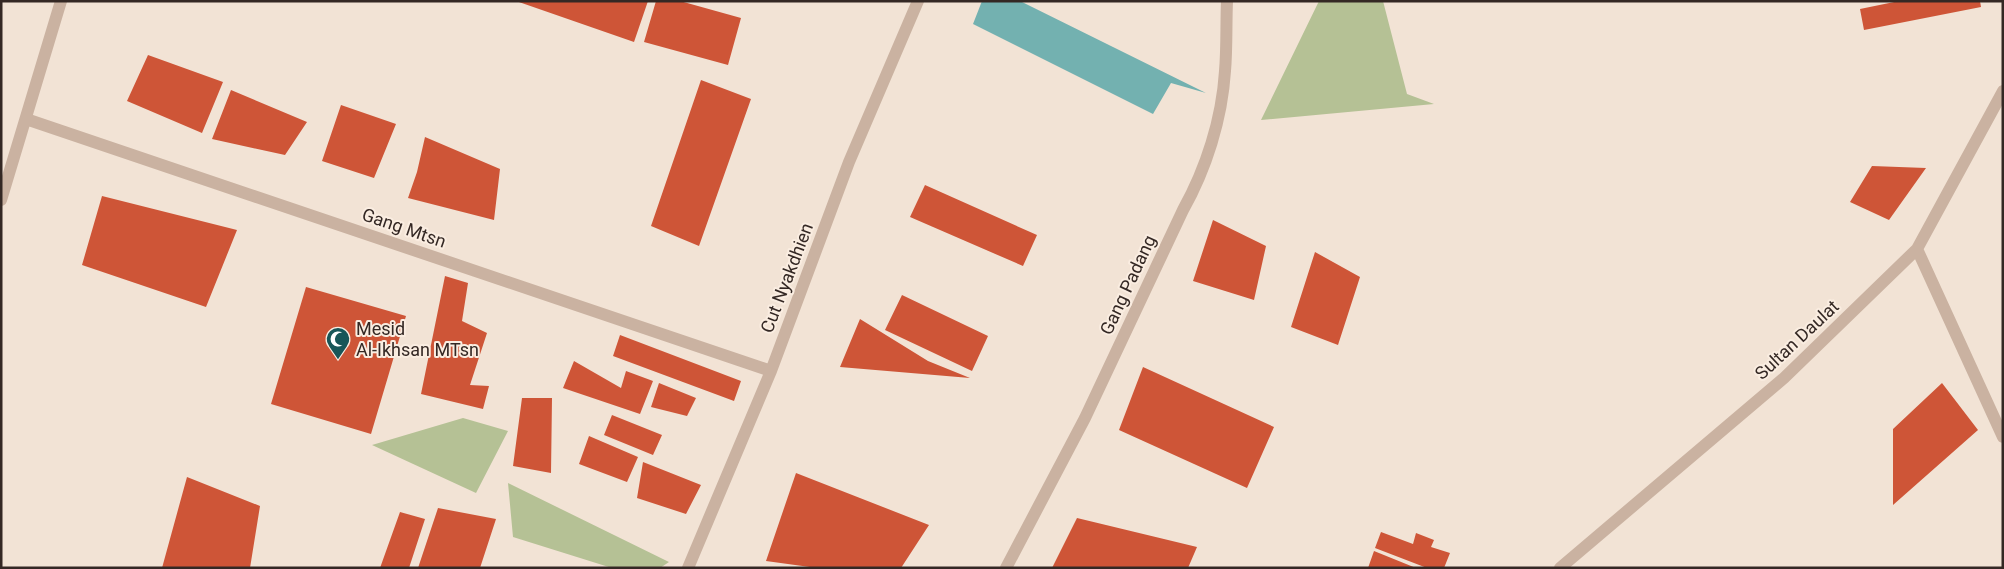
<svg xmlns="http://www.w3.org/2000/svg" width="2004" height="569" font-family="Roboto,sans-serif">
  <rect width="100%" height="100%" fill="#f2e3d5"/>
  <path fill="#b5c195" d="M1319,1h64l24,93 27,10 -173,16z
    M463,418l45,13 -32,62 -104,-48z
    M508,483l161,79 -9,6h-48l-99,-31z"/>
  <path fill="#73b1b0" d="M982,1h38l186,92 -35,-10 -18,31 -180,-90z"/>
  <path fill="#ce5537" d="M516,1h132l-14,41z
    M656,1h24l61,17 -13,47 -84,-23z
    M1899,1h81l1,6 -117,23 -4,-21z
    M148,55l75,27 -21,51 -75,-32z
    M701,80l50,19 -52,147 -48,-20z
    M231,90l76,32 -22,33 -73,-16z
    M341,105l55,19 -22,54 -52,-17z
    M425,137l75,32 -6,51 -86,-22 9,-26z
    M1872,166l54,2 -37,52 -39,-18z
    M925,185l112,50 -14,31 -113,-49z
    M102,196l135,34 -31,77 -124,-42z
    M1213,220l53,26 -12,54 -61,-19z
    M1315,252l45,25 -22,68 -47,-18z
    M445,276l23,7 -6,38 25,12 -17,52 19,1 -6,23 -62,-15z
    M306,287l100,29 -35,118 -100,-30z
    M902,295l86,41 -16,35 -87,-41z
    M860,319l68,42 42,17 -130,-11z
    M620,335l121,46 -7,20 -121,-45z
    M574,361l47,27 5,-17 27,10 -13,33 -77,-26z
    M1143,367l131,60 -27,61 -128,-58z
    M659,383l37,15 -9,18 -36,-9z
    M1942,383l36,47 -85,75v-76z
    M522,398h30l-1,75 -38,-7z
    M612,415l50,20 -9,20 -49,-20z
    M589,436l49,21 -11,25 -48,-18z
    M643,462l58,23 -15,29 -49,-16z
    M796,473l133,52 -28,43h-84l-51,-7z
    M187,477l73,29 -10,62h-88z
    M438,508l58,11 -16,49h-62z
    M400,512l25,7 -16,49h-29z
    M1077,518l120,29 -9,21h-136z
    M1381,532l32,12 3,-11 18,7 -3,7 19,6 -6,15h-17l-52,-20z
    M1374,551l42,17h-48z"/>
  <g fill="none" stroke-linecap="round" stroke-linejoin="round">
    <path stroke="#cab2a1" stroke-width="12" d="M26,119l745,252
      M1,200l60,-199
      M1917,249l86,188
      M688,568l83,-197 78,-209 69,-161
      M1006,568l79,-150 98,-208c23,-41 39,-91 42,-139 2,-23 1,-47 2,-70
      M1560,568l224,-190 133,-129 86,-158"/>
  </g>
  <defs>
    <g id="mosque-pin" transform="scale(1.25)"><path d="M0 17L-7.5 6A9.5 9.5 0 1 1 7.5 6Z" fill="#185658" stroke="#faede1"/><path d="M3.5-4.9A6 6 0 1 0 3.5 4.9A5 5 0 1 1 3.5-4.9Z" fill="#fff"/></g>
  </defs>
  <g fill-rule="evenodd">
    <use href="#mosque-pin" x="338" y="339"/>
  </g>
  <g text-anchor="middle" stroke-width="4" stroke-linejoin="round" paint-order="stroke">
    <g font-size="18" fill="#342824" stroke="#faede1">
      <text transform="translate(404 228) rotate(19)" y="6">Gang Mtsn</text>
      <text transform="translate(787 278) rotate(-69)" y="6">Cut Nyakdhien</text>
      <text transform="translate(1128 285) rotate(-65)" y="6">Gang Padang</text>
      <text transform="translate(1797 340) rotate(-43)" y="6">Sultan Daulat</text>
    </g>
    <g font-size="18" fill="#342824" stroke="#faede1" text-anchor="start">
      <text x="356" y="335">Mesid<tspan x="356" dy="21">Al-Ikhsan MTsn</tspan></text>
    </g>
  </g>
  <rect width="2004" height="569" fill="none" stroke="#342824" stroke-width="5"/>
</svg>
